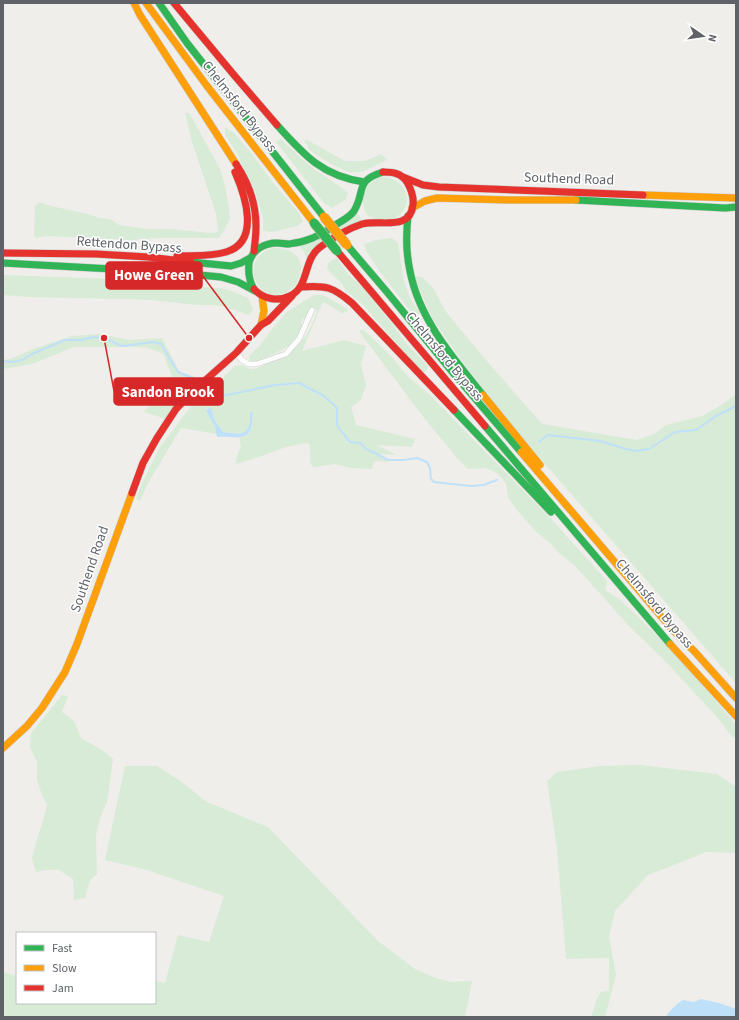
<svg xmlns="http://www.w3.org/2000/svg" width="739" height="1020" font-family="'Source Sans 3',sans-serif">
  <rect width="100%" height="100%" fill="#efeeea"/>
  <path fill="#d8ebd6" d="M185,113h3l2,1 30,55 5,17 3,16 2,16 -6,13 -5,7h-61l-28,2 -83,-4 -11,2 -2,-3 1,-29 4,-4 12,4 37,8 11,4 11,1 9,6 28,4h21l43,4 7,-1 -2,-18 -24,-72z
    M225,127l9,6 19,22 21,29 25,29 4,9 -6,4 -12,3 -13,3 -9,-1v-13l-8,-27 -19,-39 -11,-17z
    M281,139c12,11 23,23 36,32 11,7 22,14 31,22l-2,6 -14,9 -8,-5 -48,-61z
    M304,140h3l38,21h20l16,-7 6,6 -25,12h-13l-14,-6 -14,-8 -12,-9z
    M384,177c14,1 26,13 22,28 -2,6 -8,13 -15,15 -4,0 -9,-1 -12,-1 -5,-1 -8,-1 -12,-4 -3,-4 -3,-8 -4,-12 -1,-14 8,-24 21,-26z
    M357,213l6,8 -57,37 -2,-6 -5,-6z
    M392,238l6,5 6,38 6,17 10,15 -5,4 -37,-48 -11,-17 -3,-8 12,-4z
    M272,248c21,-1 35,11 26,32 -2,6 -7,10 -13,13 -28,11 -48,-33 -13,-45z
    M336,258l12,16 15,14 26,32 18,24 21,22 -2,5 -4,1 -61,-69 -15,-12 -4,-7 -15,-15 1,-6z
    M3,275l110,4 114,10 21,9 5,11 -3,6 -29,-9 -7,-1h-16l-48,-5 -24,-1 -98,-2 -25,-2z
    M414,276l8,1 11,11 13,24 46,55 50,57 95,16 17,-6 12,-9 36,-9 21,-12 13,-10v289l-204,-234 -36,-44 -32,-41 -32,-46z
    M314,295h9l21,12 4,4 -1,2 -3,-2 -1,3 -19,-12 -2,2 -20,47 42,-11 22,6 -5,18 5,21 -5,15 -10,7 5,18 59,14 -3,8 -35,-2 19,10 -19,-1 11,8 -13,-1 -1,1 -2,7 -21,-1 -17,-4 -19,3 -3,-1c-4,-6 0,-15 -3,-22l-3,-1 -20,4 -30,11 -20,6 1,-9 4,-9 -2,-8c16,-4 12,-13 14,-25l-2,-1 -1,1c0,5 0,12 -2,16 -5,7 -18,4 -25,3l-8,-11 -4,-13h-5l9,18 2,8 -36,-6 -33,55 -8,18 -4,-2 7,-18 17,-34 35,-46 8,-8 2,2 30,-29c11,-3 10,3 18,3 5,0 12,-5 17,-7 14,-7 31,-15 38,-30 4,-6 6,-13 9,-20l-1,-3 -3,-1 -6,10h-4l-2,5 4,4 -1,5 -17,15 -27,14 -5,2 -5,-1v-1l-1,-3v-2l12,-12 12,-16 14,-16z
    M359,329l6,2 29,28 8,11 10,10 18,15 125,128c17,20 35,38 52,58l-2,9c21,12 36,30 53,47 27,28 53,58 78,88v10l-3,3 -16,-21 -51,-55 -39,-38 -39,-44 -14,-15 -16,-13 -8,-9 -15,-12 -19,-22 -8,-12 -2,-14 -9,-10 -12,-5 -17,1 -11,-11 -36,-44 -60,-80z
    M100,334l30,6 32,-2 17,33 16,6 -1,4 3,3 -31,35 -22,-7 29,-33 -10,-26 -20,-6h-69l-42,17 -29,5v-9l7,-1 23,-10 39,-13z
    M62,695l6,1 -6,16 12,9 7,17 21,12 11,9 -6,43 -7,16 -4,18 1,38 -7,6 -5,18 -11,2 -1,-21 -14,-9h-12l-11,2 -4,-14 5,-19 6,-18 4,-16 -5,-10 -5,-15v-18l-7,-15 1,-14z
    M640,765l77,9 19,13v66l-30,-1 -32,13 -26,10 -33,36 -6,26 7,38 -11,42h-14l6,-18 4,-7 8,-1v-33l-43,1 -9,-110 -10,-68 10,-9 43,-6z
    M125,766h32l22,14 28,22 61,25 29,30 81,84 37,28 21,9 16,4 20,-1 -7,36h-462v-45l14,4v27h138v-22l10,2 13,-48 31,7 15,-46 -77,-26 -42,-10z"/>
  <path fill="#bfe0f9" d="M211,408l4,13 8,11c8,1 23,5 26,-6 1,-4 1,-9 1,-13l1,-1h2c-1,6 0,11 -2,16 -4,15 -23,7 -34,9l-2,-11 -5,-8 -4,-9z
    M701,999l18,4 17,6v8h-70l2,-4 9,-9 6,-4 11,2z"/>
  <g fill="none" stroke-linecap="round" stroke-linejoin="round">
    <path stroke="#bfe0f9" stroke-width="2" d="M3,361l9,1 10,-2 10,-6 33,-14h16l12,-3 11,1 18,8 32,-4 7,2 17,28 17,7
      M205,392l1,2 7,3 9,-1 53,-11 24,-2 25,13 9,8 4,4v17l3,5 10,12 10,1 6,6 11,5 11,6h15l14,-2 10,4 3,6 1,11 3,3 37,4 12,-1 14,-5
      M539,442l9,-7 52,6 26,8 10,2 13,-2 26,-17 21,-2 20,-14 20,-10"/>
    <g stroke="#cbcccc" stroke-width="6">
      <path id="street" d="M236,353l6,7 7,4h8l29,-10 13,-15 13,-29"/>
    </g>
    <g stroke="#cacacb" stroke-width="8">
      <path id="fast" d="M159,3l28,40 137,174
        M277,125c27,30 45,51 87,57
        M576,200l149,8 11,-1
        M408,216c-2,18 -2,37 2,55 9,48 43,87 73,124
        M347,245l40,47 67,82 67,78
        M191,262l40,4 10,-3 9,-5
        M3,263l164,9 54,5 17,5 17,9
        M254,289c-5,-8 -6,-17 -5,-26 3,-13 15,-20 28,-20 4,0 8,1 12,1 6,-1 13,-2 18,-4 11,-3 21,-10 30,-16 6,-4 13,-7 17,-13 12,-20 0,-30 29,-39
        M454,410l97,102
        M485,426l185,218"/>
    </g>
    <g stroke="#cacacb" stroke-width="8">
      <path id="slow" d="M134,3l6,12 96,149
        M146,3l61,83 107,137
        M643,195l93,3
        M412,208l13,-7 12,-3 72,2h67
        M261,325l3,-14 -2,-15
        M483,395l57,70
        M521,452l150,176 24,24 41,46
        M670,644l66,72
        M3,748l24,-22 15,-18 23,-36 12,-28 55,-151"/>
    </g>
    <g stroke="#cacacb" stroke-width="8">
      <path id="jam" d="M174,3l60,72 43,50
        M236,164c12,18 20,40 20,62 0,8 -1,17 -2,25
        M403,177l20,8 16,2 204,8
        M337,251l148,175
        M3,253l93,1 52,3 43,5
        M177,256c16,-1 33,1 49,-4 35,-10 19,-57 9,-80
        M301,287c25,-2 32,0 51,16l102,107
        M254,289c9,10 24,13 36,7 19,-9 13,-35 29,-48 13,-10 28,-19 43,-24 17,-5 48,8 51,-19 1,-8 -2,-16 -6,-23 -6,-9 -14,-10 -24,-10
        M132,493l11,-30 14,-25 19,-29 16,-17 44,-39 25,-28 7,-4 24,-25"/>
    </g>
    <use href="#street" stroke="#fdfcfc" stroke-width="5"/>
    <use href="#fast" stroke="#30b455" stroke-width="7"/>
    <use href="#slow" stroke="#ff9f0a" stroke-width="7"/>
    <use href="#jam" stroke="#e5322d" stroke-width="7"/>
    <g stroke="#c8b996" stroke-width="10" stroke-linecap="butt">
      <path id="fast-bridge" d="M314,223l23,28"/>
    </g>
    <g stroke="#c8b996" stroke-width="10" stroke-linecap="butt">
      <path id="slow-bridge" d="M324,217l23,28"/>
    </g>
    <use href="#fast-bridge" stroke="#30b455" stroke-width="9"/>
    <use href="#slow-bridge" stroke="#ff9f0a" stroke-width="9"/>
  </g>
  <g text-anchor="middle" stroke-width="3" stroke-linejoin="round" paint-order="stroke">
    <g font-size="14" fill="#5f6368" stroke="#fff">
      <text transform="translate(240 106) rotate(52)" y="5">Chelmsford Bypass</text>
      <text transform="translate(569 178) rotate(2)" y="5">Southend Road</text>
      <text transform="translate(129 244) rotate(4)" y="5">Rettendon Bypass</text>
      <text transform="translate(445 356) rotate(50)" y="5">Chelmsford Bypass</text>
      <text transform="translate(89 569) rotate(-71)" y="5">Southend Road</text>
      <text transform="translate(655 603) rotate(50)" y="5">Chelmsford Bypass</text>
    </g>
  </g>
  <path fill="none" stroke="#d62828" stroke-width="1.5" d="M249 338L202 275M104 338L114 391"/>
  <g fill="#d62828" stroke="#fff" stroke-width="1.5">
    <circle cx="249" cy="338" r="4"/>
    <circle cx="104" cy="338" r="4"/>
  </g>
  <g fill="#d62828" stroke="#d62828" stroke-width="1.5">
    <rect x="106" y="262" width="96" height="27" rx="4"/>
    <rect x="114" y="378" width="109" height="27" rx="4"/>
  </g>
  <g font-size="15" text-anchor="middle" font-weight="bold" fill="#fff">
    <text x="154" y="280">Howe Green</text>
    <text x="168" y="397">Sandon Brook</text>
  </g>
  <rect width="739" height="1020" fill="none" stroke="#5f6368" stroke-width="8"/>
  <rect x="16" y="932" width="140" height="72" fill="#ffffff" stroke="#bfc1c3"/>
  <rect x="24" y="945" width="20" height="6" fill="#30b455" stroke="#bfc1c3"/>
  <text x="52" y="952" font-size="12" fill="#5f6368">Fast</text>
  <rect x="24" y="965" width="20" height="6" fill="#ff9f0a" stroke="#bfc1c3"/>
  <text x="52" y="972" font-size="12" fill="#5f6368">Slow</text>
  <rect x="24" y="985" width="20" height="6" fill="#e5322d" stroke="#bfc1c3"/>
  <text x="52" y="992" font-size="12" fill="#5f6368">Jam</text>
  <g transform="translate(703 36) rotate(103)" stroke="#ffffff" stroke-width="3" paint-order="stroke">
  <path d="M0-3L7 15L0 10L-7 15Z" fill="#5f6368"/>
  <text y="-6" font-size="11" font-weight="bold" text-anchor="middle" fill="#5f6368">N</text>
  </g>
</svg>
